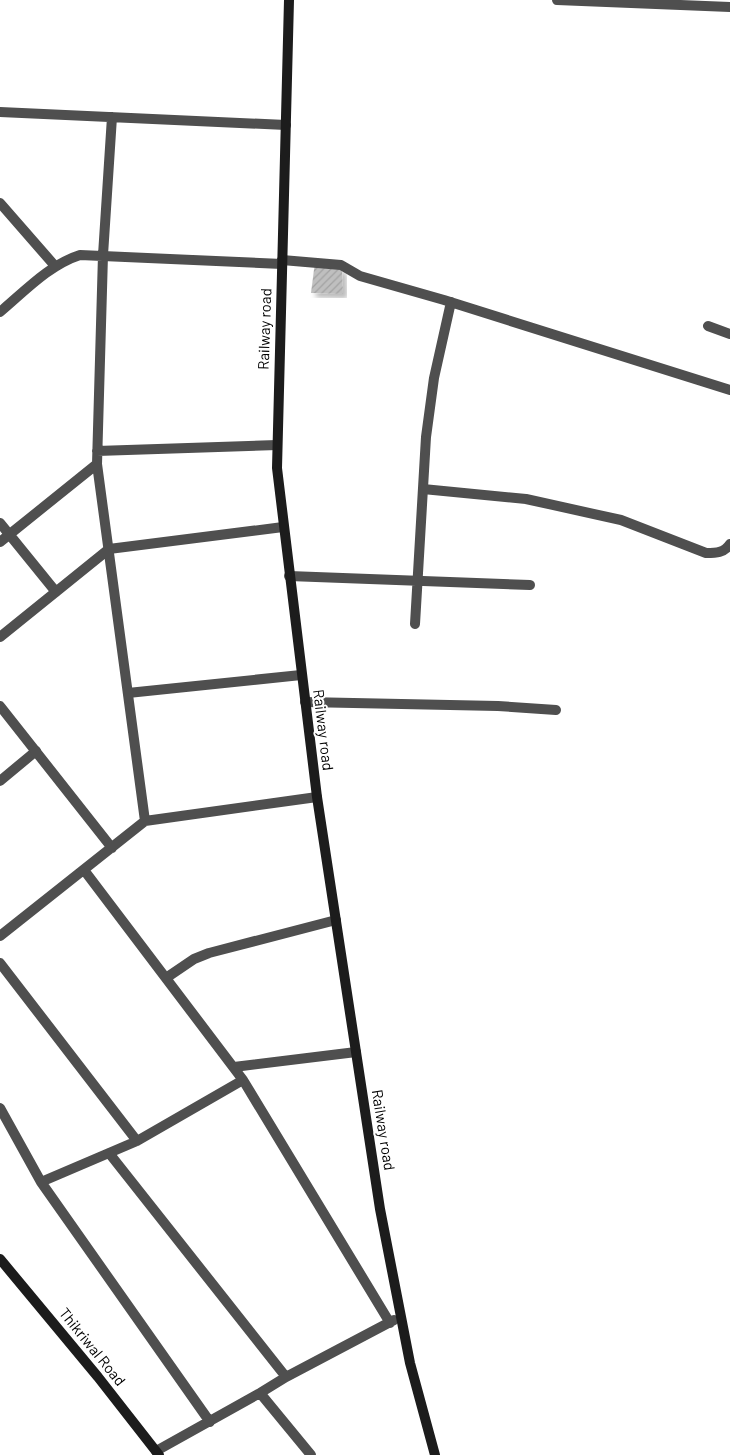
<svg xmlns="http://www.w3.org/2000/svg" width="730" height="1455" font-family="Barlow,sans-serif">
  <defs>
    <pattern id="building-hatch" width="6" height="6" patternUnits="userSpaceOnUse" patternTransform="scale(1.25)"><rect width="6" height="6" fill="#bfbfbf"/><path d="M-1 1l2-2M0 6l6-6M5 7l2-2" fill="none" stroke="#a2a2a2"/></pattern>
    <filter id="shadow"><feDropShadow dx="4.5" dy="4.5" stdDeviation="2.5" flood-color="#0004"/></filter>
  </defs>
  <rect width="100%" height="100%" fill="#fff"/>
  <path fill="url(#building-hatch)" filter="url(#shadow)" d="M315,262l27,7 1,25 -32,-1z"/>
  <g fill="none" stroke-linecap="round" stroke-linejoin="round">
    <path stroke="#4f4f4f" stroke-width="10" d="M0,781l36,-30"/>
    <path stroke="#4f4f4f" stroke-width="10" d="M557,0l173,7
      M0,112l286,13
      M112,117l-9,138 -6,209 48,357
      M0,203l55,63
      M282,260l59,5 19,11 84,24 286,90
      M0,312c25,-21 49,-47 80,-57l202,9
      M708,326l22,8
      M97,451l180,-6
      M423,489l103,10 95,21 85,33c10,0 18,0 24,-9
      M0,523l56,69
      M0,542l97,-78
      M289,576l241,9
      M415,624l11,-187 8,-59 17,-76
      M0,637l109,-88 174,-22
      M128,693l173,-18
      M305,702l193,4 58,4
      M0,706l112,142
      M84,870l159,210 147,243
      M0,936l145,-115 172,-24
      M0,963l137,178
      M166,978l28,-19 15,-6 127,-33
      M234,1067l122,-15
      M0,1108l41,74 169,240
      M109,1153l177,224
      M41,1182l96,-41 106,-61
      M260,1393l51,62
      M156,1451l104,-58 26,-16 108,-57"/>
    <path stroke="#1c1c1c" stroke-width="10" d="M289,0l-12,468 40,329 63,412 30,154 25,92
      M0,1259l98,118 61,78"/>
  </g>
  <g text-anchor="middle" stroke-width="4" stroke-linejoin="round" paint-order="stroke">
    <g font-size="15" fill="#000" stroke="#fff">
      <text transform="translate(265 329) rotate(-88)" y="5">Railway road</text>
      <text transform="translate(323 730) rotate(83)" y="5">Railway road</text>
      <text transform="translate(383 1130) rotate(81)" y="5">Railway road</text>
      <text transform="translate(92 1347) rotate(51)" y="5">Thikriwal Road</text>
    </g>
  </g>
</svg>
